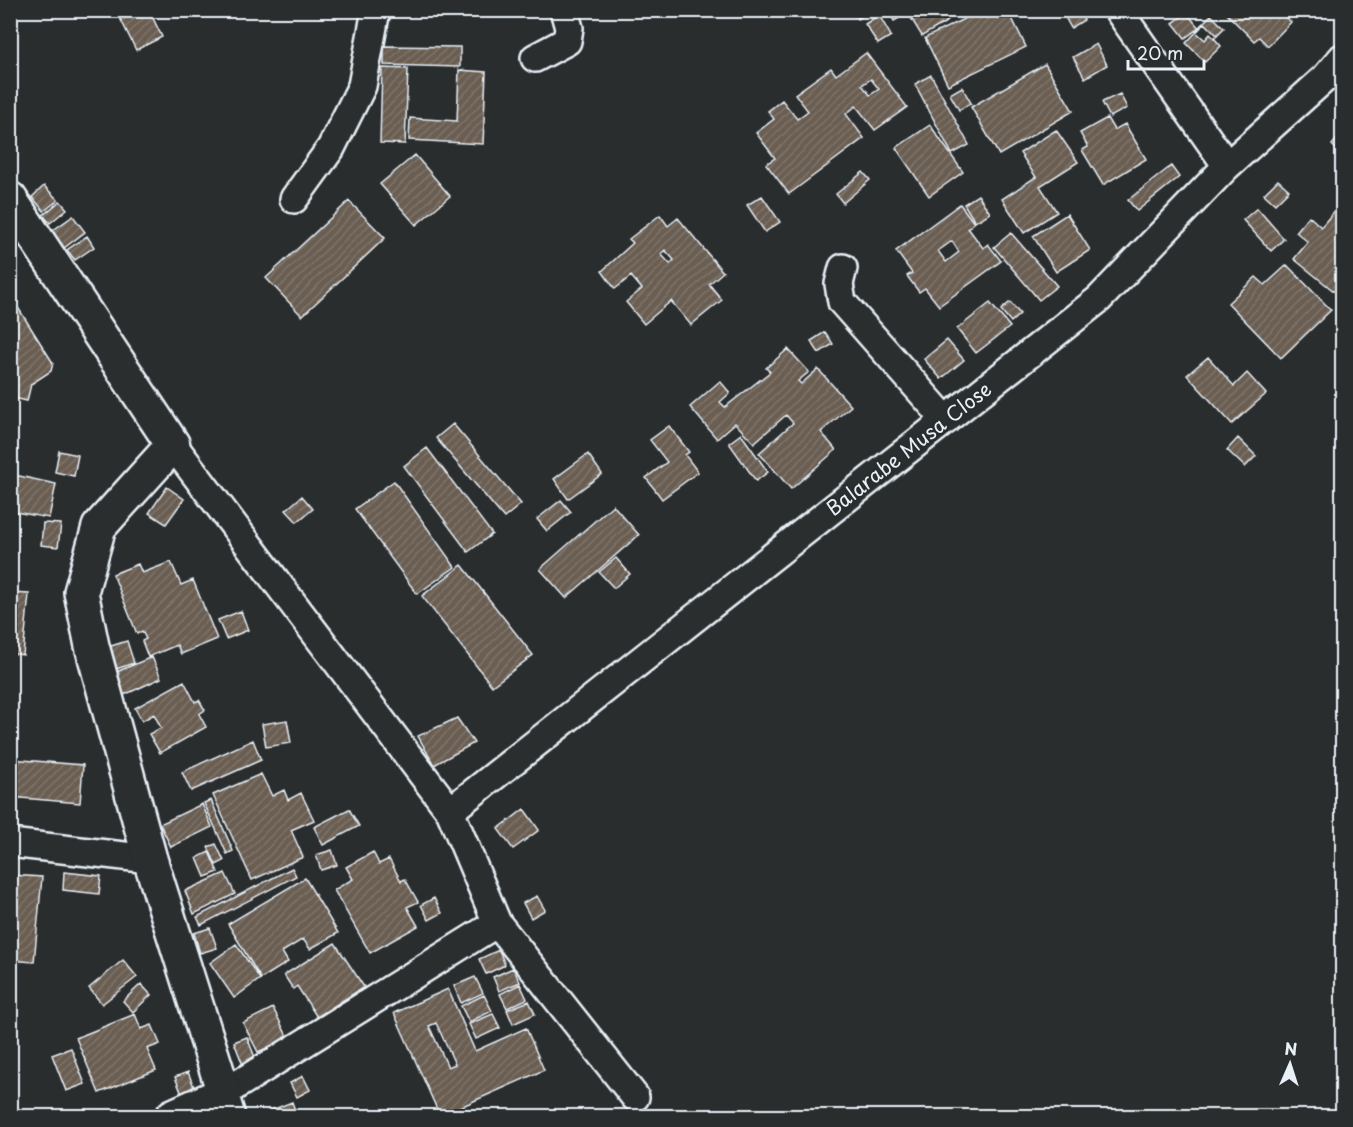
<svg xmlns="http://www.w3.org/2000/svg" width="1353" height="1127" font-family="'Playpen Sans',sans-serif">
  <defs>
    <pattern id="building-hatch" width="6" height="6" patternUnits="userSpaceOnUse" patternTransform="scale(1.5)"><rect width="6" height="6" fill="#6a5d51"/><path d="M-1 1l2-2M0 6l6-6M5 7l2-2" fill="none" stroke="#7f756b"/></pattern>
  </defs>
  <rect width="100%" height="100%" fill="#2a2d2e"/>
  <filter id="ink" filterUnits="userSpaceOnUse"><feTurbulence type="fractalNoise" baseFrequency=".0167" numOctaves="2"/><feDisplacementMap in="SourceGraphic" scale="12" xChannelSelector="R" yChannelSelector="G"/><feConvolveMatrix kernelMatrix="1 2 1 2 8 2 1 2 1" color-interpolation-filters="sRGB"/></filter>
  <g filter="url(#ink)">
    <path fill="url(#building-hatch)" stroke="#e8f1f8" stroke-width="1.5" fill-rule="evenodd" d="M116,10h33l13,27 -26,13z
      M853,10h20l-15,9z
      M888,10h54l6,11 -26,15 -14,-23 -14,8z
      M982,10h26l18,37 -78,38 -23,-47z
      M1061,10h17l6,10 -13,8z
      M1223,10h65l-5,5 8,7 -23,24 -9,-9 -5,4z
      M1187,13l12,15 -14,10 -12,-15z
      M879,15l12,21 -13,8 -13,-20z
      M1211,15l13,13 -10,10 -4,-4 -5,6 -10,-9z
      M1205,23l12,12 -3,3 7,8 -16,16 -19,-19z
      M1096,44l11,21 -22,13 -12,-21z
      M384,46l76,1v20l-76,-2z
      M866,53l41,54 -32,23 -19,-24 -10,8 18,24 -75,56 -23,-30 9,-6 -19,-25 18,-14 -6,-8 14,-11 15,19 11,-8 -13,-17 36,-26 5,7zM871,79l8,10 -9,6 -8,-10z
      M1045,64l28,47 -74,44 -28,-48z
      M382,68l26,1 -3,75 -25,-1z
      M459,70l27,2 -3,72 -74,-4 1,-22 47,3z
      M931,75l38,70 -17,9 -37,-70z
      M962,87l9,16 -12,7 -9,-16z
      M1120,94l7,14 -17,9 -8,-15z
      M1107,118l7,12 11,-6 21,35 -43,26 -21,-35 6,-3 -8,-14z
      M930,125l33,47 -34,24 -33,-48z
      M1056,130l22,32 -38,24 17,26 -33,21 -22,-34 34,-22 -16,-24z
      M1342,133v22l-10,-10z
      M415,155l35,41 -34,29 -36,-41z
      M1171,166l8,11 -42,34 -9,-11z
      M863,172l7,8 -27,23 -7,-9z
      M1278,180l11,10 -14,14 -11,-10z
      M44,186l14,14 -14,11 -12,-14z
      M978,195l12,18 -15,9 -11,-18z
      M762,196l18,26 -15,10 -18,-27z
      M60,201l7,8 -17,14 -7,-8z
      M349,201l36,37 -83,78 -36,-38z
      M960,204l14,19 -6,5 15,20 5,-4 13,17 -62,45 -14,-18 -6,4 -12,-16 5,-3 -16,-22zM952,241l7,11 -13,10 -8,-11z
      M1257,208l27,31 -13,12 -28,-31z
      M1336,209l6,2 -2,85 -46,-37 14,-17 -12,-10 13,-16 12,11z
      M1067,214l23,36 -34,22 -23,-36z
      M660,215l8,11 10,-8 45,54 -14,12 13,16 -31,25 -20,-24 -27,23 -18,-22 16,-13 -11,-13 -16,13 -13,-18 31,-28 -4,-4zM665,250l9,10 -4,4 -9,-10z
      M73,216l12,16 -21,16 -12,-17z
      M1011,233l46,53 -18,14 -45,-53z
      M87,236l7,11 -19,13 -8,-10z
      M1287,265l44,45 -50,48 -53,-55 28,-26 9,8z
      M10,295l43,68 -2,8 -20,13 -4,17 -17,-4z
      M1010,302l10,12 -9,8 -10,-12z
      M990,303l20,24 -34,26 -19,-24z
      M825,332l8,12 -14,9 -8,-12z
      M947,340l17,20 -23,19 -17,-20z
      M788,349l21,23 -11,9 3,3 17,-15 33,37 -30,26 15,18 -45,39 -32,-36 34,-30 -7,-8 -32,28 -19,-20 -18,16 -27,-32 30,-26 10,12 -10,9 5,5 45,-35 -4,-4z
      M1208,357l26,29 13,-13 19,21 -34,30 -45,-49z
      M453,424l68,80 -17,14 -68,-80z
      M669,426l20,26 -4,3 13,17 -36,27 -16,-21 21,-16 -17,-22z
      M741,434l27,38 -12,9 -27,-38z
      M1238,438l18,18 -11,11 -18,-17z
      M427,448l65,86 -24,18 -64,-86z
      M59,451l19,4 -4,21 -19,-4z
      M588,454l14,20 -34,25 -14,-20z
      M10,474l46,10 -7,34 -39,-7z
      M394,481l61,86 -38,27 -62,-85z
      M167,487l17,12 -18,25 -17,-11z
      M302,496l11,13 -16,13 -11,-12z
      M561,500l10,12 -24,19 -10,-12z
      M613,505l26,30 -73,63 -26,-29z
      M43,523l18,1 -3,23 -17,-2z
      M616,558l14,16 -16,14 -15,-16z
      M171,562l10,23 12,-5 24,59 -36,15 -4,-9 -29,12 -6,-16 4,-2 -4,-8 -5,3 -24,-60 25,-10 4,9z
      M462,565l71,90 -41,31 -70,-90z
      M10,593l19,1 -6,61 -13,-2z
      M241,611l7,19 -22,9 -8,-19z
      M127,641l7,22 -18,6 -8,-22z
      M152,657l9,21 -37,17 -10,-22z
      M184,681l11,21 4,-2 6,10 -6,4 7,13 -46,26 -11,-19 12,-6 -7,-14 -12,7 -7,-13z
      M457,718l17,25 -40,22 -16,-29z
      M287,720l4,23 -25,4 -4,-23z
      M253,740l8,20 -70,31 -9,-19z
      M10,759l73,6 -3,38 -70,-6z
      M261,774l11,22 12,-6 4,10 13,-7 13,27 -23,10 12,27 -51,23 -39,-85z
      M211,800l22,51 -6,3 -23,-51z
      M202,804l10,23 -41,20 -11,-23z
      M349,809l10,17 -36,19 -9,-18z
      M524,809l15,21 -26,19 -15,-20z
      M216,844l8,17 -8,4 -8,-18z
      M332,850l5,15 -16,5 -5,-15z
      M209,852l9,20 -13,5 -8,-19z
      M373,852l6,12 10,-5 12,22 4,-2 13,23 -11,5 11,19 -48,27 -36,-63 19,-11 -7,-12z
      M292,868l4,8 -95,49 -4,-8z
      M64,872l37,4 -2,18 -36,-4z
      M225,873l10,21 -41,20 -9,-23z
      M10,875l32,2 -8,85 -24,-2z
      M305,878l33,55 -28,16 -7,-10 -21,13 6,10 -27,17 -33,-55z
      M537,896l8,14 -14,8 -8,-15z
      M434,898l8,15 -13,7 -8,-15z
      M210,928l7,20 -17,5 -6,-20z
      M335,943l29,44 -47,30 -20,-31 -4,3 -9,-14z
      M236,944l24,35 -26,19 -24,-35z
      M499,950l6,15 -19,9 -7,-15z
      M123,960l14,17 -35,27 -13,-16z
      M513,968l7,14 -21,9 -6,-14z
      M475,977l8,16 -22,10 -7,-17z
      M141,984l10,11 -18,17 -10,-11z
      M520,984l7,15 -20,9 -7,-14z
      M448,989l27,62 51,-23 18,42 -104,46 -46,-103zM436,1023l19,41 -7,3 -19,-41z
      M484,995l8,16 -23,11 -8,-16z
      M529,1001l6,13 -22,10 -6,-14z
      M273,1008l15,30 -30,14 -15,-29z
      M135,1014l6,15 11,-4 8,19 -13,5 9,21 -57,23 -23,-55z
      M493,1014l7,14 -24,11 -7,-15z
      M247,1037l9,23 -13,5 -9,-23z
      M71,1048l14,36 -19,7 -14,-36z
      M188,1072l8,20 -13,5 -8,-20z
      M303,1076l7,14 -13,7 -7,-14z
      M292,1102l5,14h-31l-2,-3z
      M102,1110l3,6h-18z"/>
    <g fill="none" stroke-linecap="round" stroke-linejoin="round">
      <g stroke="#e8f1f8" stroke-width="32">
        <path id="minor" d="M1118,10l109,156
          M535,58l32,-17 2,-13 -5,-18
          M294,199l37,-51 31,-62 14,-76
          M843,268l-4,16 3,18 104,118
          M173,445l277,366 47,112 138,174
          M450,811l649,-512 128,-133 98,-88 17,-20
          M10,843l140,16
          M231,1116l-7,-23 273,-170"/>
      </g>
      <g stroke="#e8f1f8" stroke-width="38">
        <path id="tertiary" d="M10,199l163,246 -74,82 -18,65 11,54 58,213 74,234 -51,23"/>
      </g>
      <use href="#minor" stroke="#2a2d2e" stroke-width="27"/>
      <use href="#tertiary" stroke="#2a2d2e" stroke-width="33"/>
    </g>
  </g>
  <g text-anchor="middle" stroke-width="5" stroke-linejoin="round" paint-order="stroke">
    <g font-size="20" fill="#e8f1f8" stroke="#2a2d2e">
      <text transform="translate(909 449) rotate(-38)" y="7">Balarabe Musa Close</text>
    </g>
  </g>
  <rect width="1353" height="1127" fill="none" stroke="#2a2d2e" stroke-width="36"/>
  <rect x="18" y="18" width="1317" height="1091" fill="none" stroke="#e8f1f8" stroke-width="2" filter="url(#ink)"/>
  <g transform="translate(1290 1064) rotate(3)" stroke="#2a2d2e" stroke-width="4.5" paint-order="stroke">
  <path d="M0-4.5L10 22L0 15L-10 22Z" fill="#e8f1f8"/>
  <text y="-9" font-size="16" font-weight="bold" text-anchor="middle" fill="#e8f1f8">N</text>
  </g>
  <path d="M1128 60v9h76v-9" fill="none" stroke="#e8f1f8" stroke-width="3"/>
  <text x="1137" y="60" font-size="18" fill="#e8f1f8" stroke="#2a2d2e" stroke-width="4.5" paint-order="stroke">20 m</text>
</svg>
